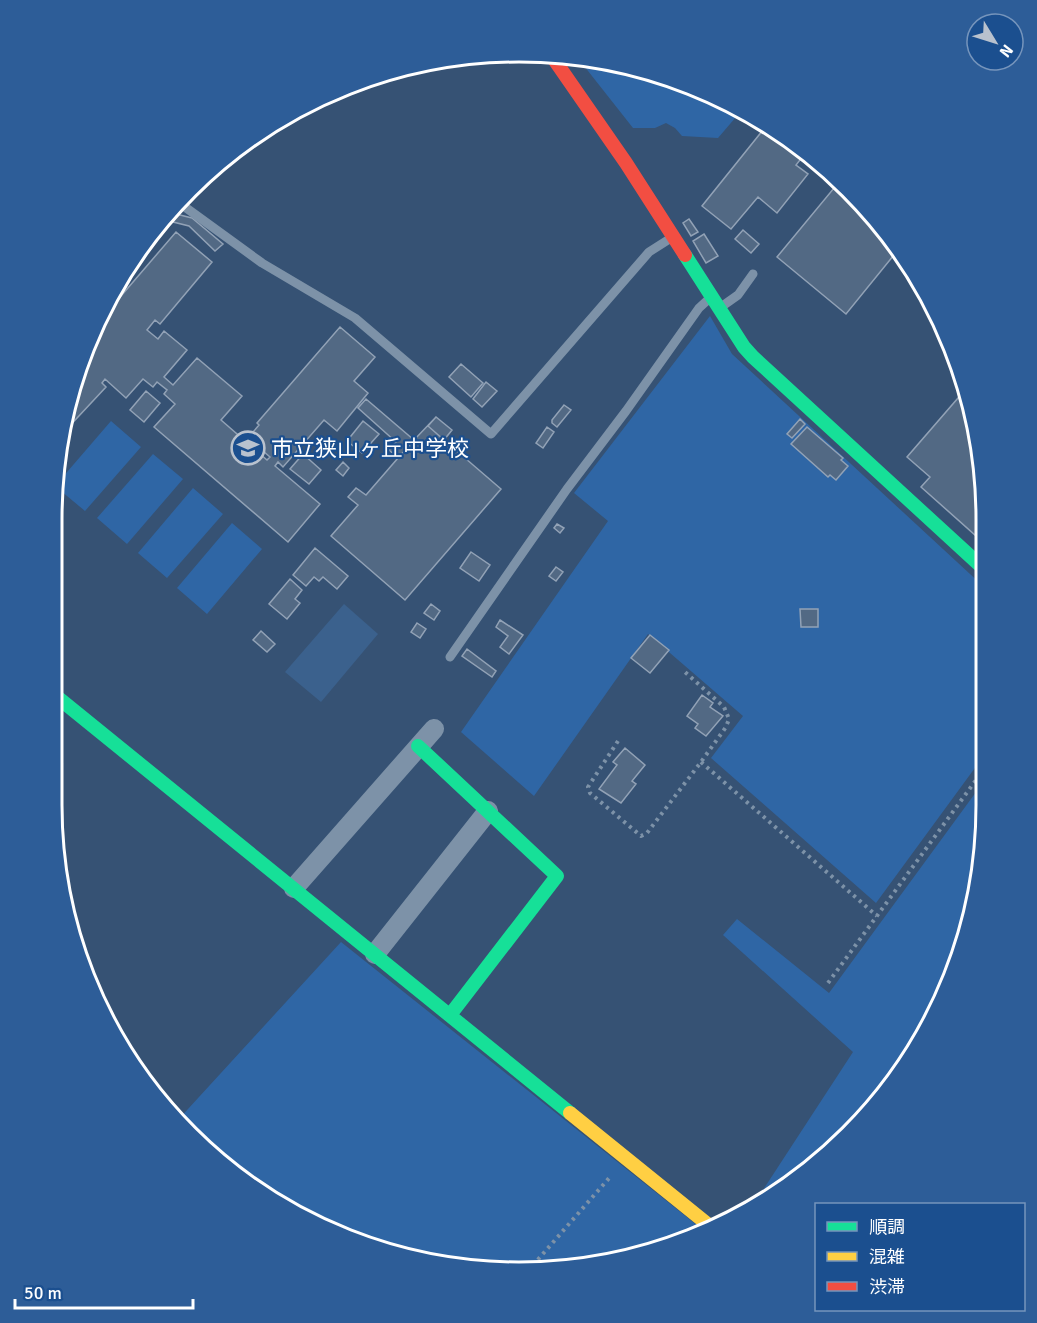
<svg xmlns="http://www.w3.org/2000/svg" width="1037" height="1323" font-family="Signika,'Noto Sans JP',sans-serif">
  <rect width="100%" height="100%" fill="#365274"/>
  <path fill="#2f66a5" d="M577,57l62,10 86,32 17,11 -24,28 -36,-2 -7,-8 -9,-5 -11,5h-22z
    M710,316l22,38 251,232 -3,175 -104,142 -165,-145 32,-42 -95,-82 -114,162 -73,-64 147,-211 -34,-28z
    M111,421l30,26 -56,64 -30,-25z
    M153,454l30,25 -56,65 -30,-26z
    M193,488l30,26 -56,64 -29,-25z
    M232,523l30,26 -55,65 -30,-26z
    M979,788l-2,107 -27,89 -43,81 -58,70 -99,75 103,-158 -130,-117 14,-16 92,74z
    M341,942l362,288 -63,26 -121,16 -121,-16 -113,-46 -97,-75 -11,-14z"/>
  <path fill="#3b618d" d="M344,604l34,30 -57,68 -36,-30z"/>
  <path fill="#526984" stroke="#92a2b6" stroke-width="1.5" d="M767,125l40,26 -11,14 12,9 -31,39 -19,-16 -27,32 -29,-23z
    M839,182l31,28 28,40 -52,64 -69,-57z
    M168,212l24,6 31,26 -8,7 -26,-25 -28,-7z
    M689,219l9,13 -7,4 -8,-13z
    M743,230l16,14 -8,9 -16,-14z
    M176,232l36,30 -52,62 -5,-4 -8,10 11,9 6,-8 23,19 -23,27 9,8 24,-27 45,38 -21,24 46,40 3,-3 -22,-19 11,-13 -2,-2 83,-96 35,30 -21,24 14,12 -31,38 -13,-11 -41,47 -5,-5 -3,4 45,38 -32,38 -134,-115 21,-23 -11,-10 3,-4 -10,-8 -4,5 -10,-8 -17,19 -21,-19 -3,4 4,4 -43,46 13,-64 27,-52z
    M704,234l14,22 -12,7 -13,-22z
    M461,364l22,19 -12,14 -22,-20z
    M486,382l11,9 -15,16 -9,-8z
    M965,390l20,98 -1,55 -63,-56 9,-10 -23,-20z
    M146,391l14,12 -16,19 -14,-12z
    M366,399l48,41 22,-23 16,13 -8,10 57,49 -96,111 -74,-64 27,-31 -10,-8 8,-9 10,7 32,-37 -9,-8 7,-8 -38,-34z
    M366,399l48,41 -16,18 -9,-8 7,-8 -38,-34z
    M564,405l7,5 -14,17 -5,-4v-3z
    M436,417l16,13 -8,10 -16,-14z
    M800,419l5,5 -13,14 -5,-4z
    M363,421l16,13 -17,19 -15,-12z
    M547,427l7,5 -11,16 -7,-5z
    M807,427l36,31 -2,2 7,6 -12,14 -6,-5 -2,2 -37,-33z
    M303,454l18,16 -12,14 -19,-15z
    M343,462l6,6 -6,8 -7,-6z
    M557,524l7,4 -4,5 -6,-5z
    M315,548l33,28 -11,13 -14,-12 -4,4 -5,-4 -8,9 -13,-11z
    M471,552l19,13 -11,16 -19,-13z
    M556,567l7,5 -7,9 -7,-5z
    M290,579l12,11 -7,9 5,4 -13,16 -18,-15z
    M431,604l9,7 -6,9 -10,-7z
    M800,609h18v18h-17z
    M500,620l23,15 -14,19 -9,-7 8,-11 -12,-9z
    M417,623l9,6 -6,9 -9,-6z
    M261,631l14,13 -8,8 -14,-12z
    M650,635l19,15 -19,23 -19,-15z
    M467,649l29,22 -4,6 -30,-21z
    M702,695l11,8 -3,4 13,9 -17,20 -11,-8 3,-4 -11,-8z
    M625,748l20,17 -13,16 4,3 -15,19 -22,-14 18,-24 -4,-3z"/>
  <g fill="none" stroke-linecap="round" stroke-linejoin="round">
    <path stroke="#7d92a8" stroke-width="4" stroke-dasharray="3 4.5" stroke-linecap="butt" d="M618,741l-30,46 2,6 51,43 6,-3 54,-71 25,-35 3,-8 -5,-12 -39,-35
      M701,762l176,154
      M828,983l151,-207
      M528,1271l82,-94"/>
    <path stroke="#7d92a8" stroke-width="9" d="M178,202l84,61 93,55 136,116 158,-182 22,-14
      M721,307l17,-12 15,-21
      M450,657l117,-168 59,-78 73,-103 12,-11"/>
    <path stroke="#7d92a8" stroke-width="20" d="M294,888l140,-159
      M375,954l113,-143"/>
    <path stroke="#16e098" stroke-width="14" d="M685,255l59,92 9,10 230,211
      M51,692l519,421
      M418,746l139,130 -107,139"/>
    <path stroke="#ffcf43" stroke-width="14" d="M570,1113l141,114"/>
    <path stroke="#f24e42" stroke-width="14" d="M549,52l77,111 59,92"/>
  </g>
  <defs>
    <g id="school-ring" transform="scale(1.725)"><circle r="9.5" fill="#1b4f8f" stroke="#b9c2ce" stroke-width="1.5"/><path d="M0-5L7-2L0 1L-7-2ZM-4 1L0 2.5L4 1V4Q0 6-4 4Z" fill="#b9c2ce"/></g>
  </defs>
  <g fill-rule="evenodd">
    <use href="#school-ring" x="248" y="448"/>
  </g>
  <g text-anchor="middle" stroke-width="4.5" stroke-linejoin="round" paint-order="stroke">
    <g font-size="22" fill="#fff" stroke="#1b4f8f" text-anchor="start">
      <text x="271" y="456">市立狭山ヶ丘中学校</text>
    </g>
  </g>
  <path d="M0 0H1037V1323H0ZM519 62H519A457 457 0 0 1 976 519V805A457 457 0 0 1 519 1262H519A457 457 0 0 1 62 805V519A457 457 0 0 1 519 62Z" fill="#2d5d98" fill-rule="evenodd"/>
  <path fill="none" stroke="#fff" stroke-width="3" d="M519 62H519A457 457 0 0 1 976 519V805A457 457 0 0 1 519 1262H519A457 457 0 0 1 62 805V519A457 457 0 0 1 519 62Z"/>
  <rect x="815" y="1203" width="210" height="108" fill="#1b4f8f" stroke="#7695bc" stroke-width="1.5"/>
  <rect x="827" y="1222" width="30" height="9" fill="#16e098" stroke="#7695bc" stroke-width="1.5"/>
  <text x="869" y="1233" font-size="18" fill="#ffffff">順調</text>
  <rect x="827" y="1252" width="30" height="9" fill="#ffcf43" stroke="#7695bc" stroke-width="1.5"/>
  <text x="869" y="1263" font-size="18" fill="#ffffff">混雑</text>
  <rect x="827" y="1282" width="30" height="9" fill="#f24e42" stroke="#7695bc" stroke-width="1.5"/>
  <text x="869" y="1293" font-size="18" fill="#ffffff">渋滞</text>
  <g transform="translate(995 42) rotate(128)"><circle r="28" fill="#1b4f8f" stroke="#7695bc" stroke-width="1.5"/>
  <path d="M0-4.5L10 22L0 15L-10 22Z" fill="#b9c2ce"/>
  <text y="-9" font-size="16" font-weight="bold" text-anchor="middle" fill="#ffffff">N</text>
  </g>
  <path d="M15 1299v9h178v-9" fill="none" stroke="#ffffff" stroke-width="3"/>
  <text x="24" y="1299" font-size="18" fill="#ffffff" stroke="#1b4f8f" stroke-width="4.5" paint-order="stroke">50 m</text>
</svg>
